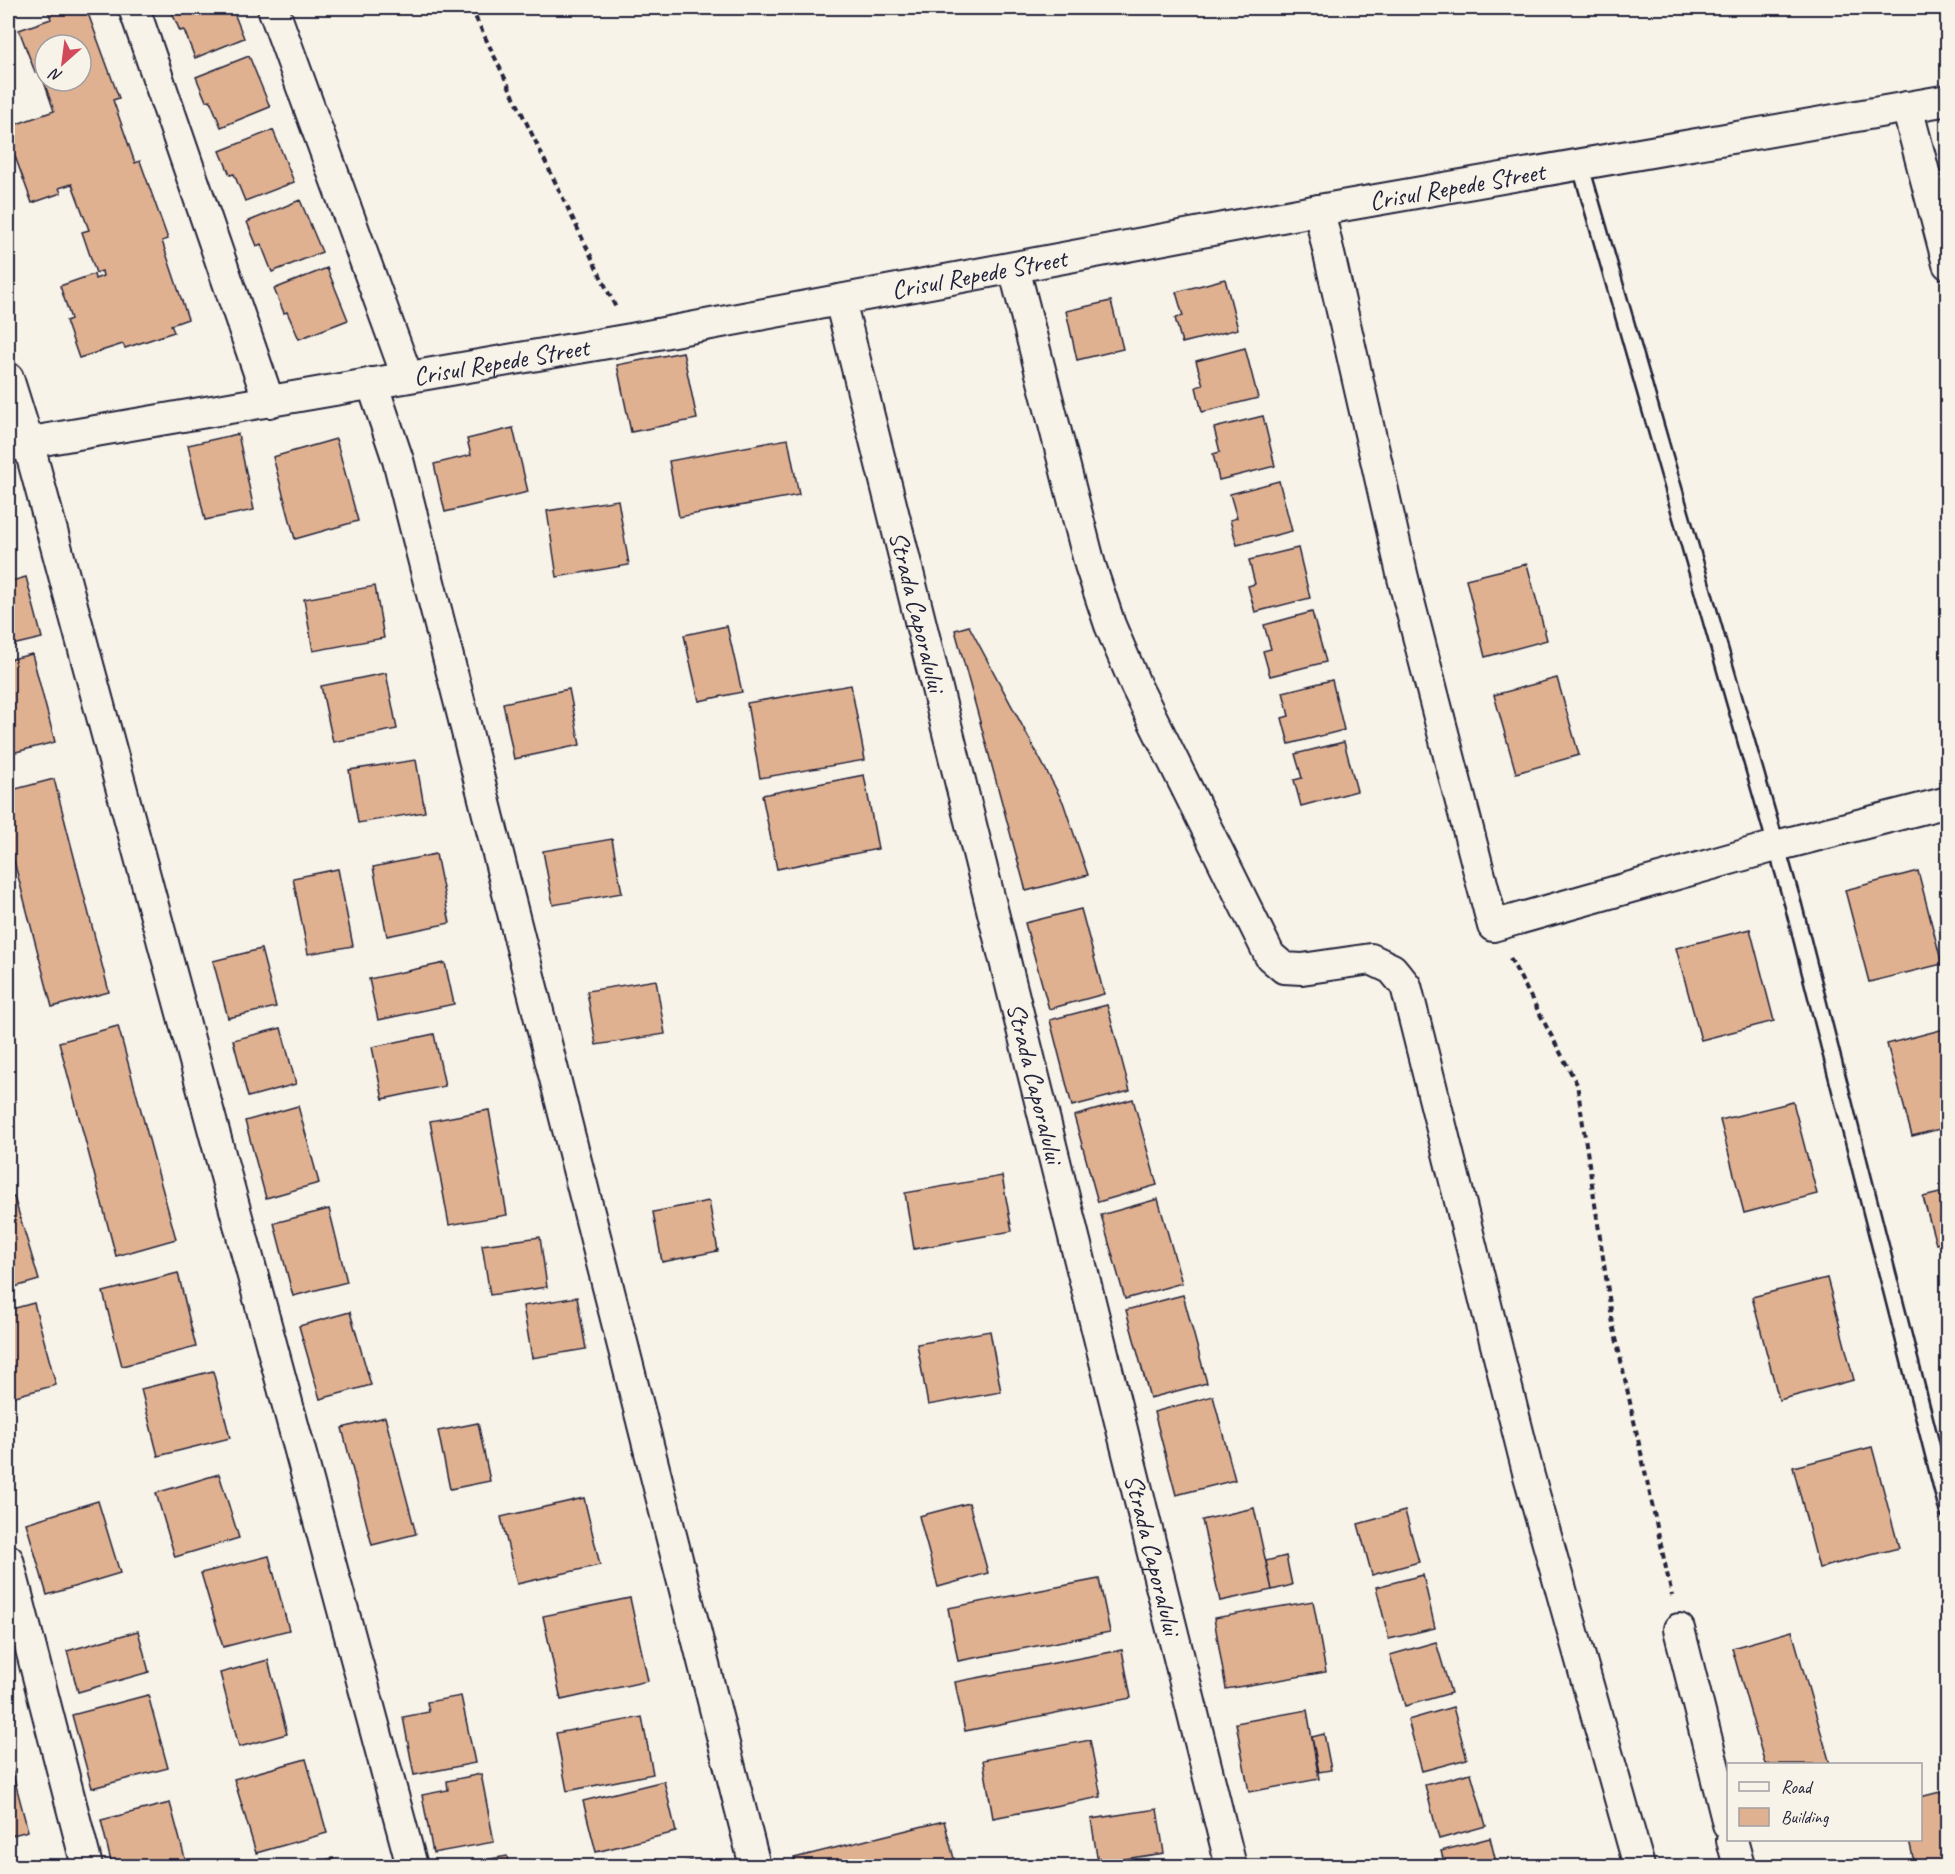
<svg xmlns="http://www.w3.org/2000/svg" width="1955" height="1874" font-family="Caveat,sans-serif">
  <rect width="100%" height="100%" fill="#f7f3e8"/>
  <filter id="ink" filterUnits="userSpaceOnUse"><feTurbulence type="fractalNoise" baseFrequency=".0167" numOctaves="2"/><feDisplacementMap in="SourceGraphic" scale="12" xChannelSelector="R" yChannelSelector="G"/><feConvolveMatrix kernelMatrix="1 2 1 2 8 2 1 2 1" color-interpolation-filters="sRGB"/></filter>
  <g filter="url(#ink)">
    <path fill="#e0b191" stroke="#22223b" stroke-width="1.5" fill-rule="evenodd" d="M47,8h39l33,90 -6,2 22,63 5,-2 28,78 -6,2 26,78 -17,6 3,7 -49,16 -2,-4 -44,14 -13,-37 5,-2 -11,-33 34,-12 1,5 8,-3 -1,-5 -6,2 -14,-41 7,-2 -17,-46 -13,4 2,5 -29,10 -24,-66v-10l46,-16 -14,-41 -5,2 -16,-42 32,-11zM45,45h36v36h-36z
      M170,8h62l12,30 -49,20 -11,-28 -4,1z
      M249,56l21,51 -49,20 -11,-27 -4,1 -10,-24z
      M273,130l21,52 -49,19 -11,-27 -4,1 -10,-24z
      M300,200l22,52 -50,20 -11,-28 -4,2 -10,-24z
      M327,268l21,52 -49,19 -12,-27 -3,1 -10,-24z
      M1225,279l13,50 -56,14 -7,-25 8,-2 -7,-24z
      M1111,301l12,48 -46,11 -11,-49z
      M1245,348l13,50 -56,14 -6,-25 7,-2 -7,-24z
      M683,352l14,67 -66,13 -14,-67z
      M1263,416l12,50 -56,14 -6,-26 7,-2 -6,-24z
      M513,428l15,64 -83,20 -11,-48 37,-9 -4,-16z
      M238,434l16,76 -49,10 -17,-75z
      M336,439l22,82 -63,18 -22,-82z
      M788,439l11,56 -120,22 -10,-56z
      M1279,481l13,50 -55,14 -7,-25 7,-2 -7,-24z
      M618,500l11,65 -72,12 -10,-66z
      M1298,548l12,50 -55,14 -7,-26 7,-2 -6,-24z
      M1527,564l20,76 -62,17 -19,-78z
      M26,577l16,61 -34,8v-64z
      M375,586l9,52 -71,13 -9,-52z
      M1312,612l14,50 -56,14 -7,-25 8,-2 -7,-24z
      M727,626l15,66 -43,9 -15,-66z
      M969,626l94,176 25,73 -62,16 -71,-261z
      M32,654l23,88 -47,12v-94z
      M386,673l11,56 -64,13 -12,-56z
      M1557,678l22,77 -63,18 -22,-78z
      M1332,680l12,50 -55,14 -7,-26 7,-2 -6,-24z
      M851,685l14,75 -105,18 -13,-75z
      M569,689l11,56 -66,14 -11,-56z
      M1344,742l13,49 -56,15 -7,-26 8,-2 -7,-24z
      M416,760l9,52 -67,11 -9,-53z
      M864,775l14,74 -101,20 -15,-74z
      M54,779l55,213 -57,15 -44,-169v-47z
      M612,839l10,54 -69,12 -10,-54z
      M436,854l14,69 -63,13 -14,-69z
      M338,869l15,77 -45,8 -15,-76z
      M1918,871l24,93 -73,18 -24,-92z
      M1081,909l23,85 -55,15 -24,-86z
      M1750,929l24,92 -73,19 -25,-92z
      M261,949l15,58 -48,11 -15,-57z
      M445,963l9,41 -76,16 -9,-41z
      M656,980l9,54 -69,11 -9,-54z
      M1107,1005l23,86 -58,15 -22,-86z
      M118,1026l58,213 -60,17 -57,-214z
      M281,1028l15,56 -48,13 -15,-57z
      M1948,1028v99l-36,9 -25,-92z
      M434,1034l11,52 -62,13 -11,-52z
      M1133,1099l24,86 -59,17 -24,-86z
      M1793,1102l24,92 -73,19 -24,-93z
      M298,1106l21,77 -53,15 -21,-77z
      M489,1110l18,105 -58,10 -19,-104z
      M1002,1176l10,55 -98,18 -9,-56z
      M1948,1191v50l-12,3 -13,-47z
      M14,1197l25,83 -31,9v-90z
      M1158,1199l24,84 -57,16 -24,-84z
      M709,1201l9,50 -56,11 -9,-50z
      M329,1209l18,73 -54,14 -19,-73z
      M540,1237l7,50 -57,8 -8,-50z
      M178,1273l18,74 -74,19 -19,-74z
      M1827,1278l27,102 -75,20 -27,-103z
      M1183,1295l24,88 -57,15 -24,-88z
      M577,1297l9,52 -54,9 -9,-52z
      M34,1303l22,82 -48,13v-88z
      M350,1312l21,73 -51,14 -21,-73z
      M990,1331l11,61 -73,13 -11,-61z
      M213,1371l17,67 -72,18 -17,-67z
      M1213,1396l22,84 -59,15 -22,-83z
      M385,1417l31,117 -44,11 -30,-117z
      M478,1423l12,58 -40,8 -12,-58z
      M1872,1447l27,101 -80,20 -26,-101z
      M219,1474l20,64 -64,19 -19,-64z
      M584,1498l16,67 -83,19 -16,-67z
      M98,1501l22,72 -73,22 -21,-72z
      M969,1503l19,70 -50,14 -19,-71z
      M1254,1508l18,82 -52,11 -18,-81z
      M1405,1511l14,51 -47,13 -14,-51z
      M269,1556l20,74 -66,17 -22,-74z
      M1286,1556l6,29 -20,5 -6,-29z
      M1423,1575l12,53 -46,11 -13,-52z
      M1099,1579l11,53 -152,29 -10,-53z
      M630,1598l18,83 -87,19 -18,-84z
      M1313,1601l13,71 -100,17 -12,-71z
      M138,1631l11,41 -71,20 -11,-41z
      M1792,1631l38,133h-65l-33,-116z
      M1436,1642l15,51 -46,13 -15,-51z
      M1122,1650l9,48 -166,33 -10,-49z
      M268,1660l19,74 -48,13 -19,-74z
      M148,1695l20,73 -76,20 -20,-73z
      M461,1696l14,67 -61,12 -11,-58 26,-5 -2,-10z
      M1453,1707l14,52 -45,12 -14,-51z
      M1307,1710l12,69 -70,13 -13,-69z
      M642,1717l11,57 -86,17 -11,-58z
      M1324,1734l7,36 -12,2 -7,-35z
      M1090,1740l11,57 -108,21 -10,-58z
      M8,1755l20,76 -19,5 2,7 -3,1z
      M306,1759l21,74 -71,20 -22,-74z
      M1471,1773l15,53 -47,13 -14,-54z
      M481,1774l13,68 -61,11 -11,-58 26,-5 -1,-9z
      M664,1781l12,51 -80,20 -13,-51z
      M1948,1790v76h-33l-6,-26h11v-43z
      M170,1803l17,63h-75l-11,-46z
      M1157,1809l7,44 -66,10 -7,-44z
      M944,1821l12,45h-159l-3,-8z
      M1490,1838l7,28h-52l-4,-15z
      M507,1856l2,10h-36l-1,-4z
      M333,1858l2,8h-35z
      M691,1861l2,5h-27z"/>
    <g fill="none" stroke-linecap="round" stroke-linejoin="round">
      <g stroke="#22223b" stroke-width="20">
        <path id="service" d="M1580,164l213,740 155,607"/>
      </g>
      <g stroke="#22223b" stroke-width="34">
        <g id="minor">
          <path d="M134,8l135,394"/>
          <path d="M273,8l134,368"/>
          <path d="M1907,107l41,157"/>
          <path d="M1319,210l84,368 90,348 283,-80 172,-44"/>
          <path d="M1014,268l76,297 20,60 26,61 134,270 14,12 18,1 69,-10 21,10 14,17 123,490 110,390"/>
          <path id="s1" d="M840,300l391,1566"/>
          <path d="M8,378l20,64 384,1424"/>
          <path d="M372,383l26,77 357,1406"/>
          <path id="s2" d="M8,446l623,-107 688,-129 629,-110"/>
          <path d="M8,1560l79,306"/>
          <path d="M1679,1629l49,195"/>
          <path d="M1732,1840l7,26"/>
        </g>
      </g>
      <path stroke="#22223b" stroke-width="4" stroke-dasharray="6 4.5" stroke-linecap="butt" d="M471,8l145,300
        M1510,958l67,126 36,240 59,272"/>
      <use href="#service" stroke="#f7f3e8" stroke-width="15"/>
      <use href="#minor" stroke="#f7f3e8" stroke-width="30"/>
    </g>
  </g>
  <g text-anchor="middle" stroke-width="4.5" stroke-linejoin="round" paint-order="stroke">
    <g font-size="26" fill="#22223b" stroke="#f7f3e8">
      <text dy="9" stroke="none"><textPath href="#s2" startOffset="1472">Crisul Repede Street</textPath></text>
      <text dy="9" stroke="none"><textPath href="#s2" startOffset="986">Crisul Repede Street</textPath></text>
      <text dy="9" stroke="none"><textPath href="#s2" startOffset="500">Crisul Repede Street</textPath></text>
      <text dy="9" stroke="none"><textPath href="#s1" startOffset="321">Strada Caporalului</textPath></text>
      <text dy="9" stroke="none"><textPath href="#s1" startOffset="807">Strada Caporalului</textPath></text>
      <text dy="9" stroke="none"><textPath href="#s1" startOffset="1293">Strada Caporalului</textPath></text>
    </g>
  </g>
  <rect width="1955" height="1874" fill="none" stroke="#f7f3e8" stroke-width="30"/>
  <rect x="15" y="15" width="1925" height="1844" fill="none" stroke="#22223b" stroke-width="2" filter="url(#ink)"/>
  <rect x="1727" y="1763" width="195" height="78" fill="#f7f3e8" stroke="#a29fa3" stroke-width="1.5"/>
  <rect x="1739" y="1782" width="30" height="9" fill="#f7f3e8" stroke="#a29fa3" stroke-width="1.5"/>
  <text x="1781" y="1793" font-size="18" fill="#22223b">Road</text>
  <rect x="1739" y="1808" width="30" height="18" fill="#e0b191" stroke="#a29fa3" stroke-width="1.5"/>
  <text x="1781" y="1823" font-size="18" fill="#22223b">Building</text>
  <g transform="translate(63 63) rotate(208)"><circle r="28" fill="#f7f3e8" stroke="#a29fa3" stroke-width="1.5"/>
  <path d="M0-4.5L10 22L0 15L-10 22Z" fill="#d1495b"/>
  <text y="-9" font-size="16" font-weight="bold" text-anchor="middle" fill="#22223b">N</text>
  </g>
</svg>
